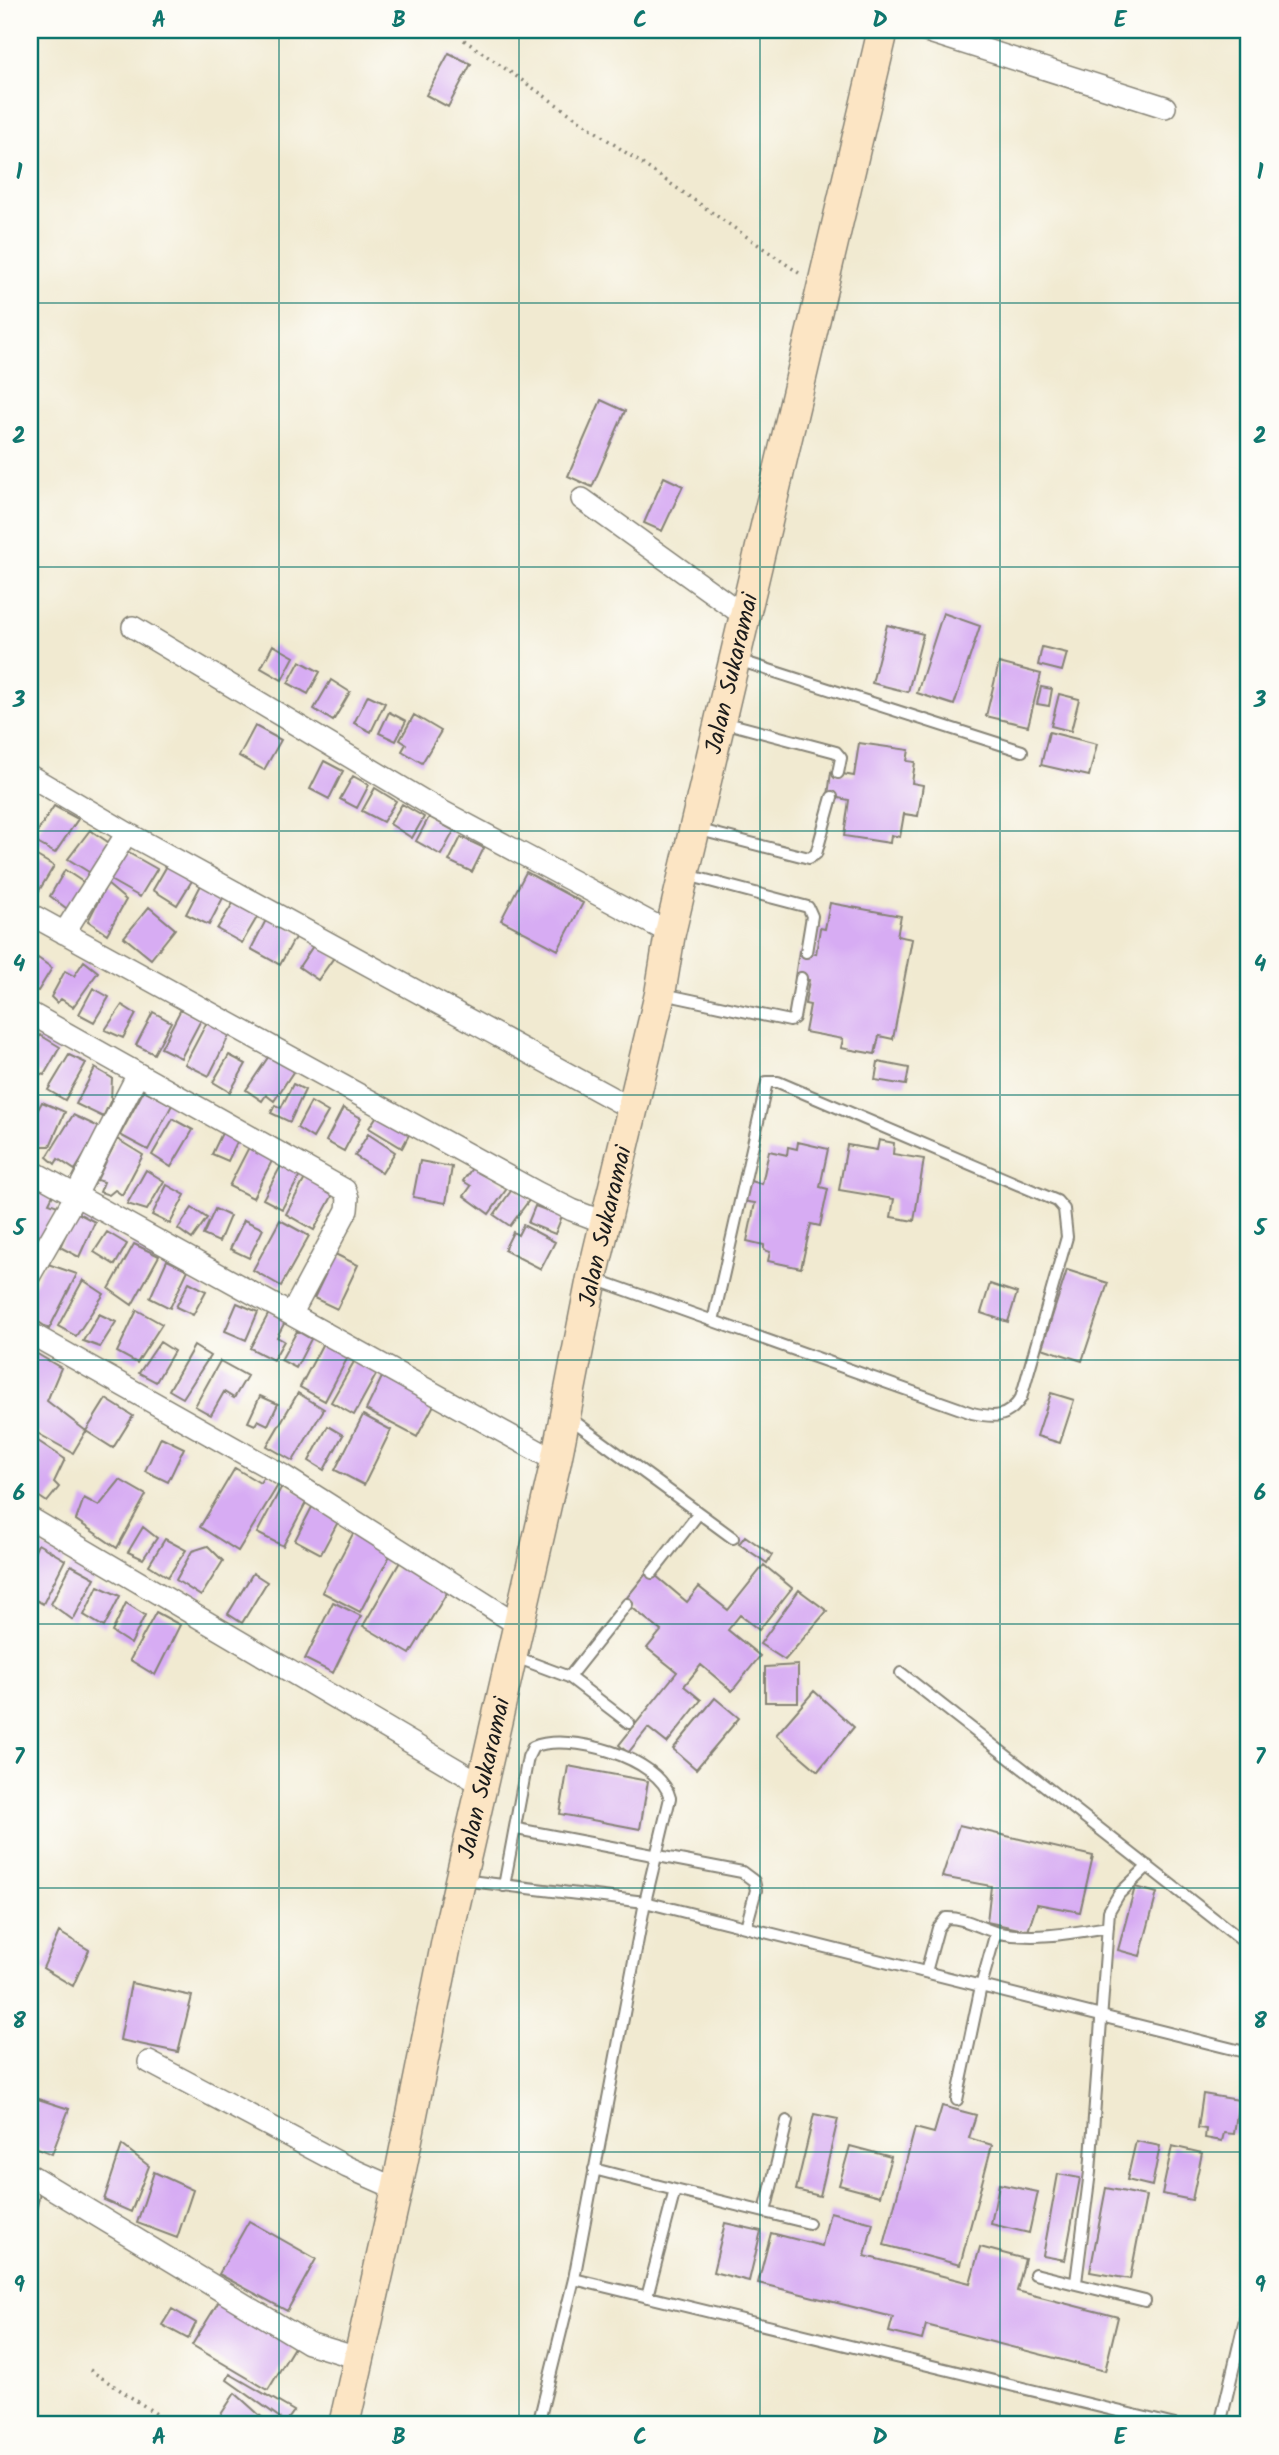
<svg xmlns="http://www.w3.org/2000/svg" width="1279" height="2455" font-family="Kalam,sans-serif">
  <rect width="100%" height="100%" fill="#fdfcf7"/>
  <filter id="ink" filterUnits="userSpaceOnUse"><feTurbulence type="fractalNoise" baseFrequency=".0143" numOctaves="2"/><feDisplacementMap in="SourceGraphic" scale="14" xChannelSelector="R" yChannelSelector="G"/><feConvolveMatrix kernelMatrix="1 2 1 2 8 2 1 2 1" color-interpolation-filters="sRGB"/></filter>
  <filter id="wash" filterUnits="userSpaceOnUse"><feTurbulence type="fractalNoise" baseFrequency=".00686" numOctaves="4" result="noise"/><feDisplacementMap in="SourceGraphic" scale="28" xChannelSelector="R" yChannelSelector="G"/><feGaussianBlur stdDeviation="1.57" result="paint"/><feColorMatrix in="noise" values="0 0 0 0 0 0 0 0 0 0 0 0 0 0 0 0 0 1.4 0 .05"/><feComposite in="paint" operator="in"/></filter>
  <g filter="url(#wash)">
    <rect width="100%" height="100%" fill="#f1ead1"/>
    <g id="blocks">
      <path fill="#d7acf3" d="M449,53l22,11 -23,43 -22,-12z
        M601,400l24,11 -33,76 -24,-11z
        M664,477l19,9 -21,45 -18,-8z
        M943,613l37,13 -26,79 -37,-12z
        M887,625l36,9 -15,58 -36,-9z
        M273,645l21,12 -12,23 -21,-12z
        M1042,647l25,6 -5,18 -24,-6z
        M300,661l20,11 -12,22 -20,-11z
        M999,663l42,11 -13,52 -42,-10z
        M331,680l19,12 -17,29 -19,-12z
        M1041,687l11,2 -3,17 -12,-2z
        M1059,694l20,5 -8,32 -20,-5z
        M368,695l17,8 -14,29 -17,-9z
        M389,712l17,9 -10,20 -17,-8z
        M414,715l27,16 -19,32 -20,-12 4,-7 -6,-4z
        M255,726l26,14 -17,30 -25,-14z
        M1049,732l48,12 -8,32 -48,-11z
        M859,743l50,7 -2,11 8,1 -3,21 11,2 -5,31 -14,-2 -4,23 -9,-2 -1,8 -46,-7 5,-36 -21,-4 3,-24 23,4z
        M324,761l19,10 -14,28 -19,-10z
        M353,776l16,9 -12,23 -17,-9z
        M375,788l21,13 -13,21 -21,-11z
        M402,804l22,13 -12,21 -22,-14z
        M54,806l24,13 -23,34 -23,-13z
        M429,817l25,14 -13,24 -25,-14z
        M90,830l21,14 -19,30 -24,-15z
        M461,837l23,11 -12,24 -23,-11z
        M30,852l24,14 -17,28 -7,-4z
        M127,852l30,17 -17,28 -30,-17z
        M168,864l25,15 -16,26 -24,-15z
        M65,870l21,14 -16,27 -20,-15z
        M526,872l57,31 -25,47 -57,-30z
        M202,883l23,11 -16,31 -23,-11z
        M107,884l19,16 -19,34 -19,-13z
        M235,900l24,14 -17,29 -25,-14z
        M830,903l71,13 -4,20 15,3 -19,100 -14,-3 -4,18 -34,-6 2,-9 -38,-7 5,-27 -5,-1 4,-24 -14,-3 4,-26 17,3 4,-26 5,1z
        M149,907l26,22 -24,30 -27,-22z
        M268,916l30,16 -18,33 -29,-16z
        M315,943l20,13 -17,24 -19,-13z
        M38,958l14,10 -14,23 -8,-3v-18z
        M84,961l14,11 -25,35 -12,-8 -4,4 -6,-6 14,-26 9,5z
        M93,988l16,9 -15,25 -15,-8z
        M122,1005l14,9 -13,24 -18,-8z
        M181,1009l20,11 -20,38 -20,-10z
        M153,1012l18,10 -17,32 -18,-9z
        M208,1020l23,12 -22,44 -24,-12z
        M40,1035l20,12 -16,28 -14,-5v-11z
        M271,1053l24,16 -21,32 -8,-6 -4,6 -16,-11z
        M69,1055l17,8 -21,37 -17,-10z
        M229,1055l17,9 -16,28 -17,-10z
        M878,1062l31,6 -3,17 -31,-5z
        M95,1068l17,10 -1,22 -8,17 -27,-13z
        M293,1084l12,6 -15,32 -19,-9 4,-8 6,3z
        M144,1090l28,15 -24,45 -28,-15z
        M42,1102l23,10 -15,34h-20v-22z
        M311,1102l17,10 -15,26 -16,-10z
        M343,1108l18,10 -17,33 -18,-10z
        M380,1111l31,20 -9,17 -33,-20z
        M73,1115l28,13 -26,42 -17,-11 -3,5 -8,-7z
        M173,1119l20,11 -22,37 -19,-12z
        M222,1133l16,7 -10,21 -16,-7z
        M368,1134l27,18 -13,21 -27,-17z
        M117,1139l26,16 -21,40 -7,-5 -6,5 -9,-3 4,-10 -7,-2z
        M879,1140l15,3 -1,11 31,5 -10,62 -23,-4 3,-18 -55,-9 8,-45 30,5z
        M798,1142l30,7 -8,38 8,2 -8,37 -9,-2 -10,44 -33,-7 2,-9 -6,-2v-5l-17,-4 8,-38 -13,-2 5,-21 15,4 7,-33 18,4 1,-8 9,2z
        M249,1147l24,12 -20,39 -24,-12z
        M420,1161l32,6 -6,36 -33,-6z
        M283,1162l19,10 -20,37 -19,-10z
        M475,1164l33,23 -19,27 -25,-18 7,-10 -8,-5z
        M146,1170l18,11 -17,29 -20,-6z
        M308,1173l28,16 -22,41 -28,-16z
        M30,1182l23,13 -4,8 9,3 -23,44 -5,-3z
        M167,1185l18,10 -15,29 -18,-9z
        M513,1188l17,11 -20,27 -16,-11z
        M535,1206l27,10 -7,18 -27,-11z
        M192,1208l15,10 -15,21 -14,-10z
        M215,1209l15,7 -11,26 -16,-7z
        M76,1212l19,10 -16,35 -19,-10z
        M244,1220l19,9 -14,29 -19,-9z
        M280,1220l29,16 -28,50 -28,-16z
        M523,1225l32,17 -14,27 -37,-19 9,-18 5,3z
        M107,1232l20,12 -12,21 -21,-13z
        M134,1244l25,12 -27,49 -23,-16z
        M335,1254l23,11 -21,44 -23,-11z
        M167,1260l21,10 -18,38 -20,-10z
        M45,1263l32,11 -28,55 -19,-13v-24z
        M1067,1270l41,13 -26,78 -40,-13z
        M83,1280l21,14 -28,42 -18,-10z
        M189,1282l17,9 -13,24 -17,-8z
        M990,1284l27,9 -9,29 -27,-9z
        M237,1303l21,9 -12,28 -21,-9z
        M137,1310l25,14 -25,39 -20,-11z
        M270,1311l16,9 -9,17 7,4 -11,19 -23,-12z
        M99,1314l17,8 -16,25 -17,-6z
        M297,1331l14,8 -15,29 -15,-8z
        M160,1342l14,9 -18,31 -17,-9z
        M323,1343l25,14 -23,44 -25,-14z
        M194,1346l16,10 -27,42 -14,-8z
        M34,1352l27,16 -14,33 39,30 -13,22 -43,-24v-70z
        M355,1360l22,13 -23,42 -23,-13z
        M220,1361l27,15 -13,22 -10,-6 -13,23 -16,-9z
        M383,1375l52,28 -18,34 -51,-27z
        M298,1393l26,16 -31,52 -26,-15z
        M1051,1393l23,7 -14,43 -23,-7z
        M260,1396l18,8 -10,21 -10,-5 -3,5 -7,-3z
        M106,1399l27,17 -20,32 -27,-17z
        M363,1415l28,15 -27,55 -29,-15z
        M328,1426l15,9 -19,35 -15,-9z
        M161,1437l23,11 -16,34 -23,-11z
        M35,1439l30,20 -11,23 5,5 -12,15 -12,-8 -5,6v-51z
        M235,1468l25,15 6,-10 14,9 -42,69 -38,-24z
        M120,1480l26,15 -29,53 -41,-28 8,-22 15,8z
        M283,1484l26,13 -26,49 -26,-13z
        M312,1507l27,13 -18,34 -26,-14z
        M143,1527l14,11 -14,21 -15,-7z
        M356,1528l38,20 -34,64 -38,-20z
        M745,1536l27,19 -5,8 -28,-19z
        M165,1539l21,11 -18,27 -19,-12z
        M38,1544l27,16 -22,44 -13,-7v-35z
        M208,1546l15,15 -22,35 -25,-16 16,-29z
        M400,1562l48,29 -38,63 -47,-28z
        M71,1565l24,13 -22,42 -22,-16z
        M764,1565l28,23 -33,42 -19,-15 -12,15 32,26 -28,35 -31,-26 -17,21 17,14 -34,43 -19,-15 -20,25 -9,-8 58,-73 -30,-24 14,-17 -37,-30 25,-31 38,32 12,-15 29,23z
        M253,1573l14,9 -25,41 -14,-9z
        M98,1586l22,10 -16,31 -20,-12z
        M799,1590l28,21 -42,49 -25,-16z
        M333,1602l28,14 -28,57 -28,-14z
        M126,1603l19,12 -14,29 -19,-12z
        M156,1612l24,13 -25,50 -25,-15z
        M798,1665v37h-33v-35z
        M814,1691l40,36 -36,44 -42,-36z
        M715,1698l24,20 -43,51 -23,-20z
        M568,1766l80,15 -8,48 -80,-15z
        M959,1825l134,31 -13,56 -43,-8 -9,27 -41,-9 4,-36 -49,-9z
        M1135,1887l22,6 -17,63 -22,-6z
        M59,1932l30,18 -16,36 -30,-18z
        M131,1983l61,13 -14,56 -58,-12z
        M1203,2094l36,6 -5,34 -10,-1 -2,8 -17,-3 1,-9 -8,-1z
        M38,2099l31,10 -17,45 -22,-9v-24z
        M942,2106l34,9 -7,23 23,7 -32,120 -76,-20 31,-117 19,5z
        M814,2114l24,5 -18,77 -24,-6z
        M1136,2141l24,5 -8,40 -25,-6z
        M122,2145l27,21 -18,46 -27,-12z
        M850,2146l41,11 -11,39 -41,-11z
        M1172,2146l30,7 -10,47 -30,-6z
        M154,2172l39,18 -16,48 -40,-15z
        M1058,2174l22,4 -15,82 -22,-4z
        M999,2184l39,8 -9,41 -38,-9z
        M30,2185l11,2 -10,49h-1z
        M1106,2188l40,8 -16,83 -40,-7z
        M830,2212l43,11 -8,33 105,27 10,-36 45,12 -8,32 101,26 -13,54 -179,-46 -4,15 -33,-8 4,-15 -135,-34 13,-50 51,13z
        M249,2221l67,38 -29,52 -68,-37z
        M725,2223l36,8 -12,50 -36,-9z
        M219,2301l77,43 -28,46 -76,-45z
        M172,2309l24,14 -8,16 -26,-14z
        M230,2374l64,37 -8,11 -59,-42z
        M235,2393l30,27 -4,5h-47z"/>
    </g>
  </g>
  <g filter="url(#ink)">
    <use href="#blocks" fill-opacity="0" stroke="#868376" stroke-width="2"/>
    <g fill="none" stroke-linecap="round" stroke-linejoin="round">
      <g stroke="#868376" stroke-width="14">
        <path id="lane" d="M738,660l284,91
          M723,722l113,30 5,6 -3,15
          M696,829l113,29 7,-4 16,-57
          M687,875l121,32 4,9 -6,36
          M663,994l127,27 4,-3 7,-40
          M595,1279l377,134c22,5 35,6 49,-15l46,-161 -3,-28 -7,-8 -279,-119h-11l-54,239
          M567,1416l132,97 -47,60
          M699,1513l34,25
          M513,1656l56,21 60,46
          M901,1673l348,273
          M569,1677l58,-73
          M517,1829l225,43 12,9 2,9 -10,37
          M461,1880l184,22 604,151
          M504,1886l24,-129 5,-10c35,-15 127,10 137,51l-25,104 -71,377 -36,146
          M926,1972l12,-44 8,-10c19,-1 35,11 53,15 37,7 72,0 109,-6
          M957,2100l24,-114 15,-54
          M594,2169l81,21
          M765,2212l22,-91
          M1035,2274l110,27
          M574,2279l601,146
          M1076,2282l14,-110 19,-261 10,-17 29,-28
          M647,2297l28,-107 134,33
          M1220,2425l29,-123"/>
      </g>
      <g stroke="#868376" stroke-width="24">
        <path id="street" d="M923,30l242,77
          M582,499l164,118
          M133,627l301,180 236,126
          M30,776l97,57 505,276
          M30,914l508,279 34,17 34,13
          M64,933l63,-100
          M30,1013l315,177 3,8 -1,12 -55,103
          M30,1170l526,291
          M30,1275l46,-80 62,-121
          M30,1333l252,142 235,149
          M30,1518l453,267
          M149,2062l198,105 50,22
          M30,2175l278,168 50,15"/>
      </g>
      <g stroke="#868376" stroke-width="33">
        <g id="secondary">
          <path id="s1" d="M344,2425l53,-236 53,-264 106,-464 36,-183 68,-284 10,-61 213,-903"/>
        </g>
      </g>
      <path stroke="#868376" stroke-width="3.5" stroke-dasharray="2 5" stroke-linecap="butt" d="M464,40l335,233
        M90,2370l83,55"/>
      <use href="#lane" stroke="#fff" stroke-width="10"/>
      <use href="#street" stroke="#fff" stroke-width="21"/>
      <use href="#secondary" stroke="#fce5c4" stroke-width="30"/>
    </g>
  </g>
  <path fill="none" stroke="#0f766e" stroke-width="2" stroke-opacity="0.55" d="M279,30v2395M519,30v2395M760,30v2395M1000,30v2395M30,303h1219M30,567h1219M30,831h1219M30,1095h1219M30,1360h1219M30,1624h1219M30,1888h1219M30,2152h1219"/>
  <g text-anchor="middle" stroke-width="7" stroke-linejoin="round" paint-order="stroke">
    <g font-size="24" fill="#1c1c1c" stroke="#fdfcf7">
      <text dy="8" stroke="none"><textPath href="#s1" startOffset="1794">Jalan Sukaramai</textPath></text>
      <text dy="8" stroke="none"><textPath href="#s1" startOffset="1227">Jalan Sukaramai</textPath></text>
      <text dy="8" stroke="none"><textPath href="#s1" startOffset="662">Jalan Sukaramai</textPath></text>
    </g>
  </g>
  <rect width="1279" height="2455" fill="none" stroke="#fdfcf7" stroke-width="77"/>
  <rect x="38" y="38" width="1202" height="2378" fill="none" stroke="#0f766e" stroke-width="2.5"/>
  <g font-size="23" text-anchor="middle" font-weight="bold" fill="#0f766e">
    <text x="159" y="27">A</text>
    <text x="399" y="27">B</text>
    <text x="640" y="27">C</text>
    <text x="880" y="27">D</text>
    <text x="1120" y="27">E</text>
    <text x="19" y="179">1</text>
    <text x="1260" y="179">1</text>
    <text x="19" y="443">2</text>
    <text x="1260" y="443">2</text>
    <text x="19" y="707">3</text>
    <text x="1260" y="707">3</text>
    <text x="19" y="971">4</text>
    <text x="1260" y="971">4</text>
    <text x="19" y="1235">5</text>
    <text x="1260" y="1235">5</text>
    <text x="19" y="1500">6</text>
    <text x="1260" y="1500">6</text>
    <text x="19" y="1764">7</text>
    <text x="1260" y="1764">7</text>
    <text x="19" y="2028">8</text>
    <text x="1260" y="2028">8</text>
    <text x="19" y="2292">9</text>
    <text x="1260" y="2292">9</text>
    <text x="159" y="2444">A</text>
    <text x="399" y="2444">B</text>
    <text x="640" y="2444">C</text>
    <text x="880" y="2444">D</text>
    <text x="1120" y="2444">E</text>
  </g>
</svg>
